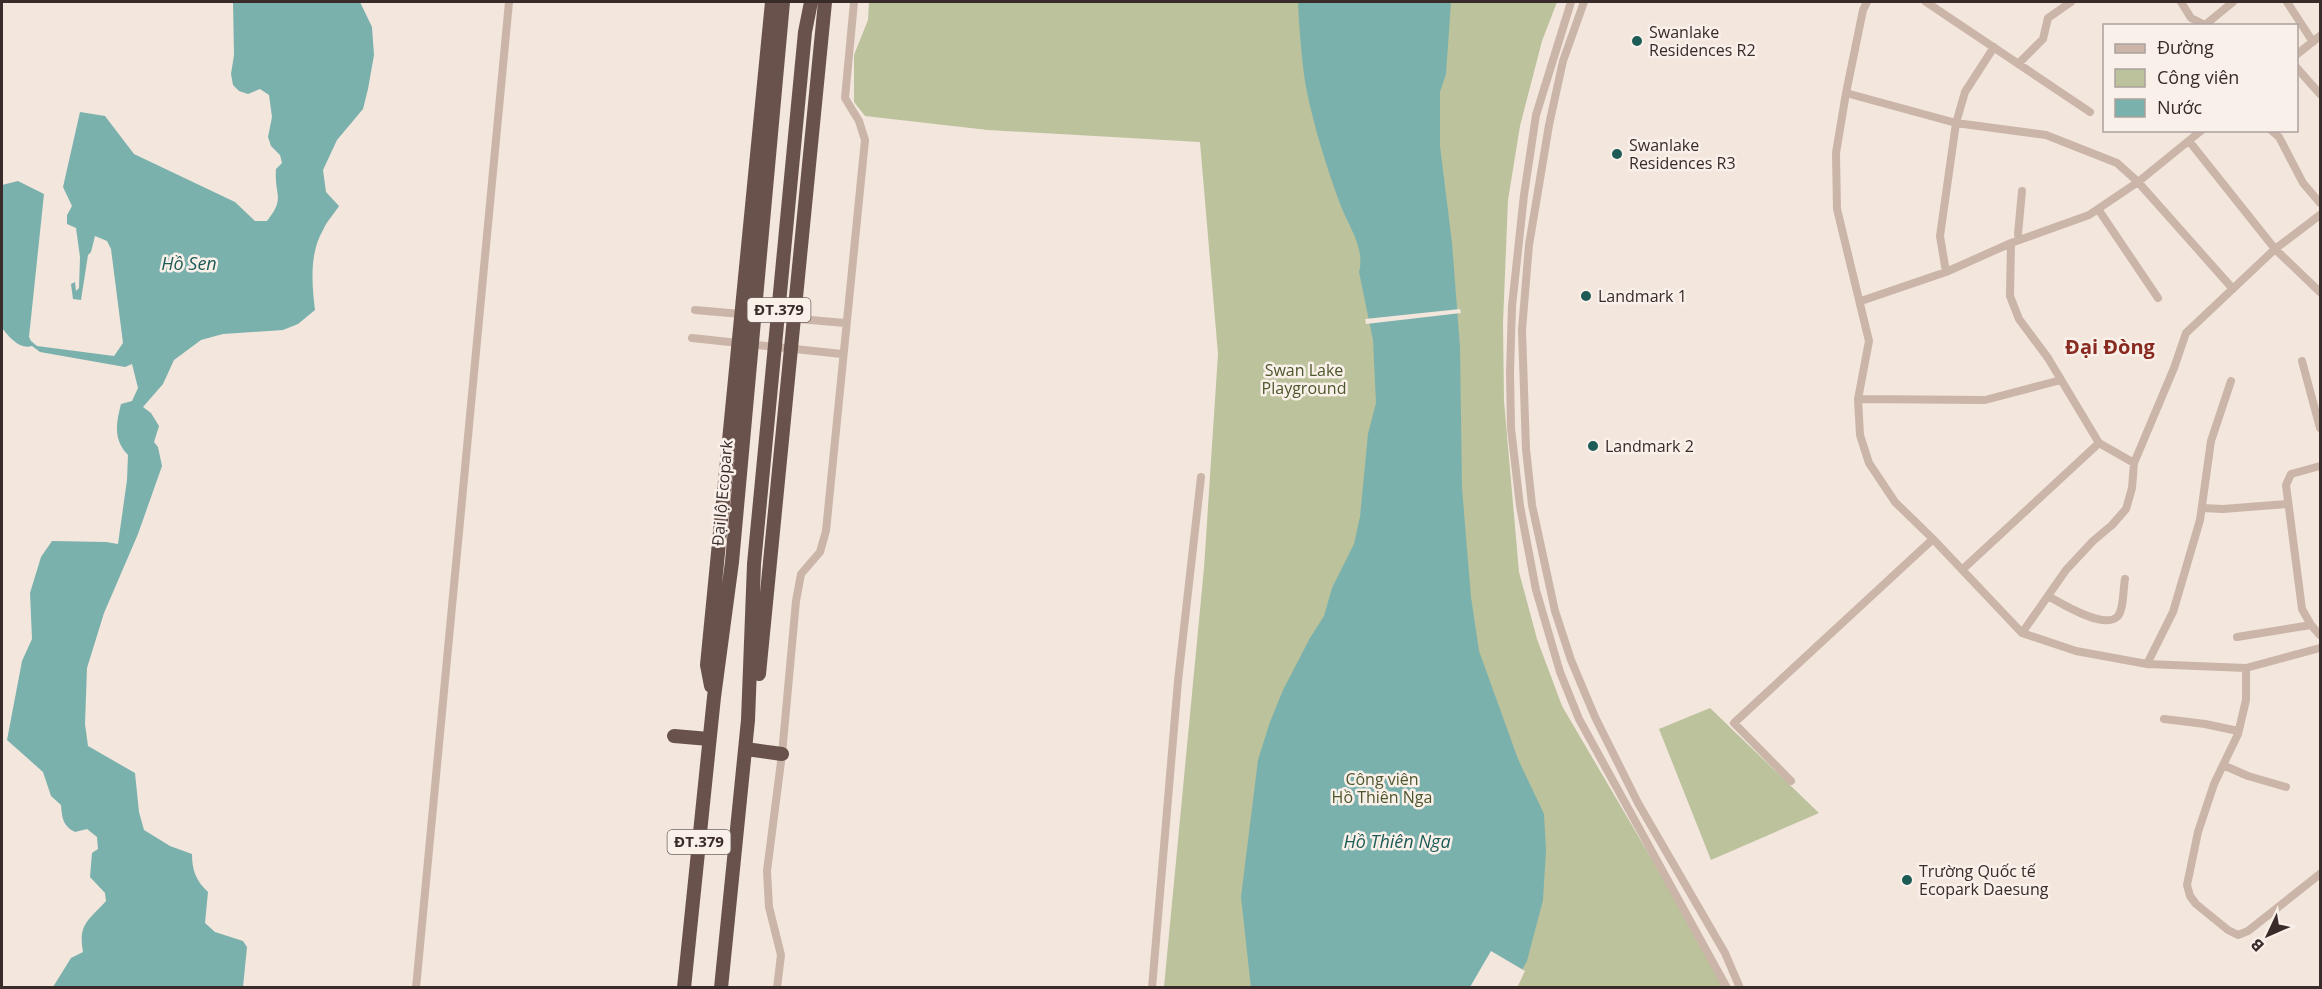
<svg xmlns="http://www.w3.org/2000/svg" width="2322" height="989" font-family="'Open Sans',sans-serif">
  <rect width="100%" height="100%" fill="#f3e6dd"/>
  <path fill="#bbc29c" d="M869,2h688l-15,39 -22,85 -12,74 -5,123 1,78 15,171 18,67 25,67 95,162 66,119h-559l40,-419 14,-214 -18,-212 -212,-12 -123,-14 -11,-14v-47l14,-35z
    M1710,708l109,105 -108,47 -52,-131z"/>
  <path fill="#7bb1ac" d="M233,2h127l12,25 2,28 -6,34 -5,20 -26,31 -14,30 3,22 13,14c-5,8 -12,15 -16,24 -14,24 -11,55 -8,80l-17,14 -15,6 -60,4 -22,6 -27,20 -11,24 -20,23 8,6 8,13 -5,16 4,5 4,19 -24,68 -34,79 -17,55 -2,56 3,22 47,27 4,39 5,18 26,16 22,8c0,16 4,27 16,38l-3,31 10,9 28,9 4,6 -4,40h-190l18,-29 12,-6c-5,-28 5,-31 23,-51l-1,-8 -15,-16 2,-24 6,-4 -1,-12 -10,-8 -12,3c-12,-6 -13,-14 -14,-27l-10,-9 -8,-24 -36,-32 15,-79 10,-22 -2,-46 11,-36 11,-16 54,1 12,2 9,-64 1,-25c-15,-16 -12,-31 -7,-51l11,-3 6,-13 -6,-24 -7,3 -85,-15 -8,-6c-12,4 -23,-9 -30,-18v-143l16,-4 26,13 -15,143 2,4 6,5 77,10 9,-13 -12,-94 -4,-8 -12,-5 -4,16 -3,3 -7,45 -8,-1 -2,-15 4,-2 1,9 3,-3 1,-31 -4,-29 -9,-4v-9l5,-9 -9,-19 17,-75 25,4 29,38 101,48 20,19h12c19,-24 7,-25 9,-52l6,-6 -2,-8 -9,-9 -3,-9 4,-20 -3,-22 -9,-6 -12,5 -9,-3 -6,-6 -2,-11 3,-19z
    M1298,2h153l-5,72 -6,18v54l12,97 8,104 2,141 9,109 8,54 39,108 26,55 2,36 -3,50 -16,61 -14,26 -262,1 -10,-91 17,-137 12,-38 13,-32 27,-52 14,-22 8,-28 22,-44 6,-27 8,-83 8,-31 -3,-63 -14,-68c6,-22 -8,-42 -16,-61 -15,-38 -33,-96 -39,-136 -3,-25 -5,-49 -6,-73z"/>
  <path fill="#f3e6dd" d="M1460,309l1,4 -95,11 -1,-5z
    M1491,951l34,20 -8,17 -47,-1z"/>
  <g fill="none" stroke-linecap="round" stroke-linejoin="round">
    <path stroke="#cbb4a8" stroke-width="8" d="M1571,2l-35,113 -12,80 -12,111 -2,66 1,56 9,78 16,84 24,82 19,47 148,269
      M1584,2l-21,59 -14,64 -20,120 -7,85 4,119 6,56 23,106 16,49 24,57 43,86 87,150 15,35
      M1867,2l-4,8 -17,83 -10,60 1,56 32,132 -11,58 2,36 9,28 26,39 38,37 89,94 54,18 71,13 99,4 74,-20
      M1926,2l164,110
      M2181,2l10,16 14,7 28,-23
      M2287,2l26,40
      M2296,55l24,-19
      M2018,64l25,-25 5,-21 23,-16
      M2296,67l24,27
      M1846,93l110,30 90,12 71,28 21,19 95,107
      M2271,130l8,7 24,46 17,20
      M2189,141l86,108 45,43
      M2098,209l60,89
      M2019,240l-1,-6 4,-43
      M2011,243l-1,53 9,23 29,39 51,85 35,20
      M1946,272l-6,-36 16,-113 9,-31 29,-45
      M1861,301l85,-29 65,-29 78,-28 49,-33 64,-52
      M695,310l150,13
      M692,338l150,16
      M2302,361l18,67
      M1858,399l127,1 76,-20
      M2320,466l-29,8 -5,11 16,124 9,16 9,10
      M2202,508l21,1 64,-5
      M1963,569l136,-126
      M2048,596c13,7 57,35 70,20 6,-8 5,-27 7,-37
      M2022,633l44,-63 27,-29 19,-16 14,-16 6,-21 2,-25 40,-95 12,-35 89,-84 45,-34
      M2237,637l74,-12
      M2147,664l26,-52 27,-92 11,-79 20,-60
      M2246,668v32l-8,34 -24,50 -16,48 -11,53 3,11 6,8 32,26 10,5 10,-4 72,-57
      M2164,719l41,5 33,7
      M2223,765l25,11 38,11
      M1791,781l-57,-58 199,-184
      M416,988l93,-986
      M777,988l4,-33 -12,-48 -2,-36 15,-117 14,-153 5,-27 19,-22 6,-21 39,-391 -6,-19 -14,-23 9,-96
      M1152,988l26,-307 23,-204"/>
    <path stroke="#6a524c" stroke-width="14" d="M759,674l66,-672
      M711,686l-4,-21 65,-663
      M674,736l35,3
      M746,749l36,5
      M684,988l30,-291 18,-135 51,-560
      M721,988l27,-268 6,-156 51,-532 6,-30"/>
  </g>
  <g fill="#1d5b57" stroke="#faf0ea" stroke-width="2">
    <circle cx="1637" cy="41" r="6"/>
    <circle cx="1617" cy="154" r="6"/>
    <circle cx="1586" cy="296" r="6"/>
    <circle cx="1593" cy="446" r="6"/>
    <circle cx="1907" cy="880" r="6"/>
  </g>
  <g text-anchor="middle" stroke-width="5" stroke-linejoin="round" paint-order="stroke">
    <g fill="#faf0ea" stroke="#726663" stroke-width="1.5">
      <rect x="747.5" y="298" width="63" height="24" rx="4.5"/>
      <rect x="667.5" y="830" width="63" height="24" rx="4.5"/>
    </g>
    <g font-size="15" font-weight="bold" fill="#382b29">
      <text x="779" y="315">ĐT.379</text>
      <text x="699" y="847">ĐT.379</text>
    </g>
    <g font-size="16" fill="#382b29" stroke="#faf0ea" text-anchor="start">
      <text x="1649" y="38">Swanlake<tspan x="1649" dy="18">Residences R2</tspan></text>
      <text x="1629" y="151">Swanlake<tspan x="1629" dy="18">Residences R3</tspan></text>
      <text x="1598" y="302">Landmark 1</text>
      <text x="1605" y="452">Landmark 2</text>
      <text x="1919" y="877">Trường Quốc tế<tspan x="1919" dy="18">Ecopark Daesung</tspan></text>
    </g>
    <g font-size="16" fill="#4d572c" stroke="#faf0ea">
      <text x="1304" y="376">Swan Lake<tspan x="1304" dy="18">Playground</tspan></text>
      <text x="1382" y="785">Công viên<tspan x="1382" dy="18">Hồ Thiên Nga</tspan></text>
    </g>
    <g font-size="16" fill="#382b29" stroke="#faf0ea">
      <text transform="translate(722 493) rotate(-85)" y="6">Đại lộ Ecopark</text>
    </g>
    <g font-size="18" font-style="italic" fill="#1d5b57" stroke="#faf0ea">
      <text x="189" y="270">Hồ Sen</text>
      <text x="1397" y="848">Hồ Thiên Nga</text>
    </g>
    <g font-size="20" font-weight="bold" fill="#892b20" stroke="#faf0ea">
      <text x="2110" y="354">Đại Đòng</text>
    </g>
  </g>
  <rect width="2322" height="989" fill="none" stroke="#382b29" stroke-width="6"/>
  <rect x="2103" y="24" width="195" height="108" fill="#faf0ea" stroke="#aca19d" stroke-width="1.5"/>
  <rect x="2115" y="44" width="30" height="9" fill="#cbb4a8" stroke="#aca19d" stroke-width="1.5"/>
  <text x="2157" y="54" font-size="18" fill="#382b29">Đường</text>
  <rect x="2115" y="69" width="30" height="18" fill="#bbc29c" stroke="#aca19d" stroke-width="1.5"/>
  <text x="2157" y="84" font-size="18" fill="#382b29">Công viên</text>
  <rect x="2115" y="99" width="30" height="18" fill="#7bb1ac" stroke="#aca19d" stroke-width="1.5"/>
  <text x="2157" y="114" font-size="18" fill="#382b29">Nước</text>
  <g transform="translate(2268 935) rotate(226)" stroke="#faf0ea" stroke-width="4.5" paint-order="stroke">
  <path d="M0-4.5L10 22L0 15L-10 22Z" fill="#382b29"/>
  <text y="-9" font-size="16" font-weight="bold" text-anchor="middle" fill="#382b29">B</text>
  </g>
</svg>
